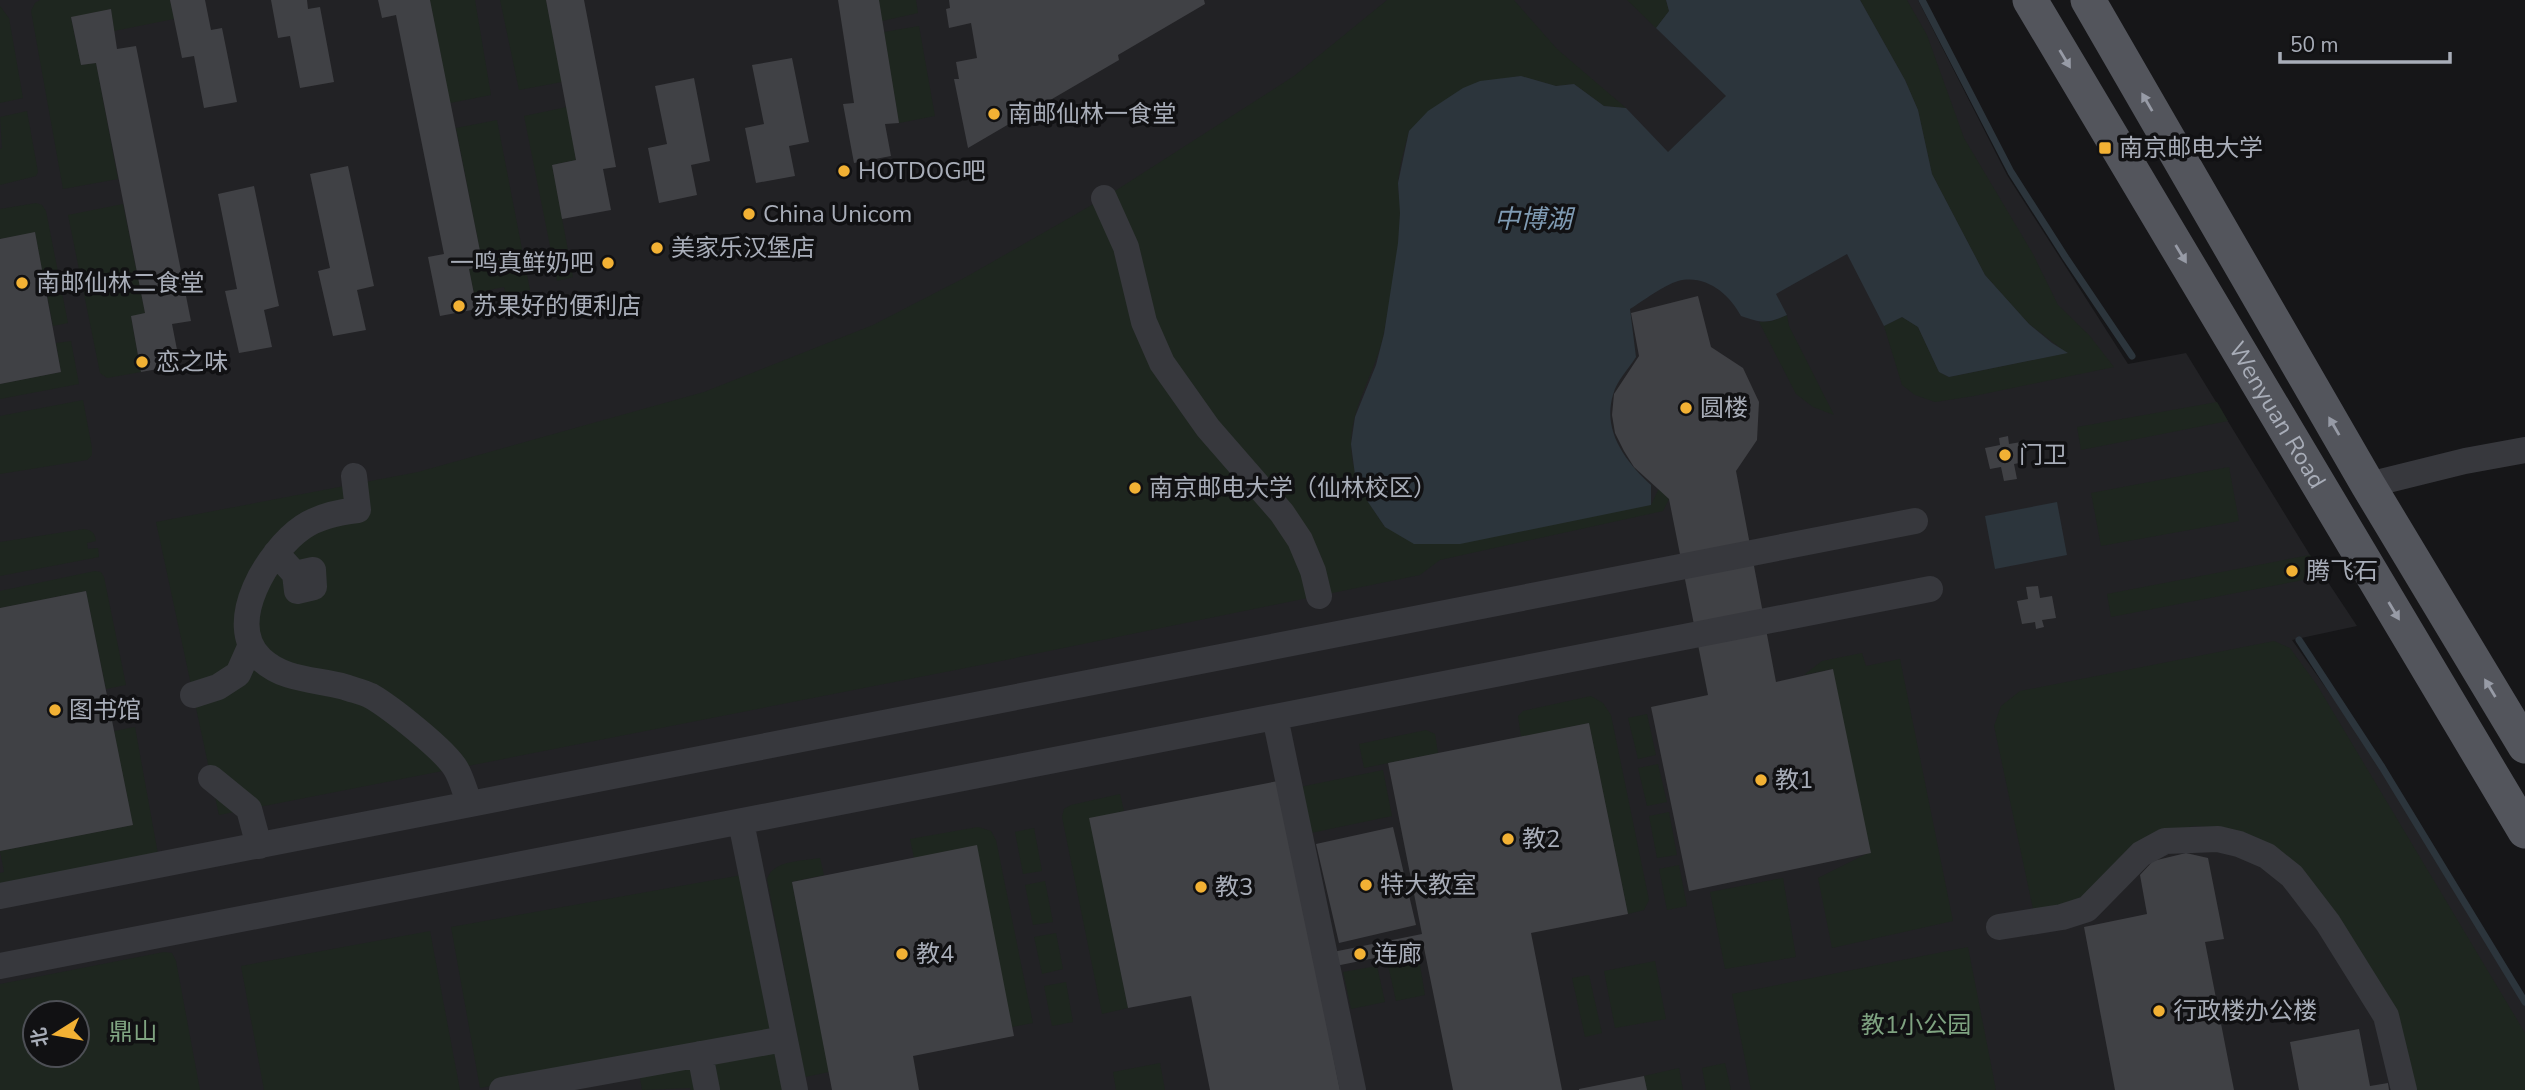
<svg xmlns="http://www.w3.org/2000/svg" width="2525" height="1090" font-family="'Nunito Sans','Noto Sans SC',sans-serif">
  <rect width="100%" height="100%" fill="#161618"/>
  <path fill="#222225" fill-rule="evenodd" d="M0,0h1918l89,175 121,189 58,-11 124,202 47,71 -65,14 90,127 143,235v88h-2525zM35,1013h42v42h-42z"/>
  <path fill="#1e261f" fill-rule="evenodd" d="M40,0h130l4,19 -60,12 -3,-22 -40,9 10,47 15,-2 22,116 -55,10 -32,-178 4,-8z
    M430,0h45l16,95 -41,8z
    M500,0h46l16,82 -43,8z
    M879,0h37l2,13 -36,8z
    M1387,0h127l43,49 69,59 -22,-2 -30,-22 -18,2 -36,-10 -18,3 -93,52c-4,17 -10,34 -11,52 0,11 3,21 2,32 -1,39 -9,79 -16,117 -7,38 -33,73 -33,112 0,32 16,57 34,83l266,-22 8,-17 10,11 -6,12 -223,49 -20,15 -429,88 -772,152 -63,-293 262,-50 286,-80 169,-67 93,-48 138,-79 190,-122z
    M1627,0h39l3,11 -13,17z
    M1860,0h47l20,35 37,103 69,116 25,51 31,30 25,32 -140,29 -39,6 -20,-7 -13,-10 -18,-59 18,-9 16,10 21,45 10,5 118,-24 -38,-29 -44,-49 -53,-101 -14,-64 -13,-30z
    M0,6l9,12 14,80 -23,5z
    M919,26l16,90 -36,7 -15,-91z
    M567,107l9,53 -24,5 21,112 -16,4 -33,-165z
    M27,111l11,61 -2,4 -36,9v-36l2,-1 -2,-31z
    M497,120l33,170 -24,5 -2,-8 -30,6 -5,-24 14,-3 -27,-138z
    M36,203l6,2 4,6 22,112 -15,3 -18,-93 -35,6v-30z
    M123,204l22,109 -14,4 10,55 -34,6 -7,-5 -32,-158z
    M1787,315l2,11 45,89 -21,-8 -17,-13 -37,-72 13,-1z
    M71,341l8,43 -79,15v-15l61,-12 -5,-29z
    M83,400l9,48v7l-5,5 -87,14v-58z
    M2217,402l11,19 -147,29 -4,-23z
    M2229,467l10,54 -138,25 -10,-53z
    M84,529c8,1 11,4 12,12l-9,2 1,6 10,-1 1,9 -99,19v-34z
    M2310,555l14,21 -213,41 -4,-23z
    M95,571l6,1 3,5 22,108 -20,4 -20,-98 -86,17v-17z
    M2274,641l16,7 27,37 208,348v57h-111l-1,-6 -145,-237 -36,-18 -37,-3 -40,7 -83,72 -39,4 -39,-183 7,-20 19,-15z
    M1862,653l4,13 34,-7 53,262 -121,27 -14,-70 52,-26 -38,-183 -28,6 18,-14z
    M1591,696l12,7 8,12 38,185 -5,10 -16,4 -39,-191 -68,14 -3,-21 5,-5z
    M1647,714l9,41 -18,4 -10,-41z
    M135,727l23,127 -158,36v-17l4,-1 -4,-21 133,-26 -19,-94z
    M1426,730l9,4 3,19 -74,15 -5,-24z
    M1658,764l9,38 -20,4 -9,-38z
    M1383,770l9,46 -81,17 -11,-46z
    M1120,794l4,17 -34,8 38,189 -26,6 -40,-197 2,-8 7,-4z
    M1669,812l8,43 -20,3 -8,-42z
    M978,827l13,4 5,9 37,183 -21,4 -98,-169 -4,-19z
    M1034,828l8,43 -19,3 -8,-42z
    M820,858l4,17 -32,7 37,190 -24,5 -38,-198c6,-19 36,-18 53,-21z
    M1679,865l8,41 -20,4 -8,-41z
    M742,875l31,160 -293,53 -29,-161z
    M1783,878l13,79 -71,12 -15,-77z
    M1045,881l8,41 -20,3 -8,-40z
    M430,931l30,159h-196l-23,-124z
    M1056,933l7,36 -21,5 -8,-37z
    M1968,947l28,143h-245l-19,-96z
    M164,952l8,1 4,8 24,129h-200v-106zM35,1013h42v42h-42z
    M1419,959l6,36 -29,6 -8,-36z
    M1655,961l11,58 -51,9 -11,-57z
    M1377,966l8,36 -34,7 -8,-37z
    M1589,975l13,58 -17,4 -13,-59z
    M1066,982l7,40 -21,4 -8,-40z
    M776,1049l8,41h-72l-5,-28z
    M691,1061l13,29h-13l-1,-2 -48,2 -2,-12 3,-6z
    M1160,1063l5,27h-49l-3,-18z
    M1725,1063l6,27h-25l-4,-22z
    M1679,1068l4,22h-36l-3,-14z"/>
  <path fill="#2c353c" d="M1666,0h194l45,80 13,30 14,64 53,101 44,49 23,19 16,10 -119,24 -10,-5 -21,-45 -16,-10 -18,9 -37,-72 -71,40 11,21c-20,9 -26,8 -46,1 -12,-22 -35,-42 -63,-35 -14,4 -35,20 -48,28l6,48c-8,13 -19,23 -23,38 -11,36 13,67 38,90v20l-191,39h-46l-29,-17 -17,-25 -13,-27 -4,-31 4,-27 21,-52 8,-31 14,-91 2,-30 -2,-30 11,-52 19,-20 35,-23 17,-7 41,-5 35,10 18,-2 30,22 22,2 42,44 58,-56 -70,-68 13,-17z
    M2057,502l10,53 -72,14 -10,-53z"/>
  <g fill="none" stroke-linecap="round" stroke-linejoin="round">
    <path stroke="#2c353c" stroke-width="7" d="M1922,0l89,172 55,86 66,98
      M2299,640l83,127 143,235"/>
  </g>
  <path fill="#404145" d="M170,0h35l6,30 11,-2 15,74 -33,6 -10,-52 -12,2z
    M271,0h36l1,9 12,-2 14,75 -34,6 -10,-52 -12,2z
    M378,0h52l53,266 -14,3 8,40 -37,7 -12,-59 16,-3 -48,-239 -14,3z
    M546,0h38l32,167 -13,2 8,41 -49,9 -10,-54 24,-5z
    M838,0h41l20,123 -14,1 6,32 -37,7 -11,-59 11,-1z
    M949,0h255l1,4 -87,51 1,5 -151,88 -14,-69h5l-3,-17 21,-4 -6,-35 -22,5 -3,-19 4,-1z
    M111,9l6,40 19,-3 55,275 -19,3 8,41 -39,7 -10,-56 14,-3 -49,-250 -15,2 -10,-48z
    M792,58l17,84 -20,4 6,30 -39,7 -11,-55 19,-4 -12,-59z
    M694,78l16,83 -19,4 6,30 -38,8 -11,-55 19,-4 -12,-58z
    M348,166l26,120 -17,4 9,40 -33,6 -15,-65 12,-3 -20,-94z
    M254,186l25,120 -15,4 8,37 -33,6 -14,-62 12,-2 -19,-95z
    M35,232l26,140 -61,12v-145z
    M1698,296l13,51 32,21 16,34 -2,38 -21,31 40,211 57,-13 38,184 -182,38 -38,-184 57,-12 -39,-196 -35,-32 -10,-16 -9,-18 -3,-18 2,-21 25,-38 -8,-43z
    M2008,436l1,8 12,-2 4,20 -11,2 3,15 -13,2 -3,-14 -11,2 -5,-21 15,-3 -1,-7z
    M2038,586l2,12 12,-2 4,22 -14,2 2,7 -8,2 -1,-7 -13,2 -5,-23 11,-2 -2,-12z
    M86,591l47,234 -133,26v-243z
    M1589,723l39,191 -97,19 31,157h-109l-29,-142 -108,22 24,120h-130l-19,-94 -63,12 -39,-190 189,-37 35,175 109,-22 -34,-171z
    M1393,827l23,98 -77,18 -23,-99z
    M977,845l37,191 -101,20 6,34h-87l-40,-208z
    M2186,853l22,5 16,81 -19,3 29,148h-119l-31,-163 63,-13 -7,-39 13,-14z
    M2359,1029l11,57 18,-3 1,7h-90l-9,-48z
    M1644,1076l3,14h-68v-1z"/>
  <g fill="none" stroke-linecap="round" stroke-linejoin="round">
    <path stroke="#37383d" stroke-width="26" d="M1104,198l22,49 18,75 18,41 46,65 74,85 18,27 13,31 6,25
      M354,476l4,34c-19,2 -39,6 -55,17 -34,23 -80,96 -42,132 23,22 56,20 84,28 8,3 18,5 26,9 19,11 74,54 85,73 6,10 9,24 14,35
      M2368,485l97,-24 60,-11
      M276,553l19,21 2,17 17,-4 -1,-17 -18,4
      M193,695l25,-8 20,-13 12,-27
      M1275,717l78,373
      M211,778l38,31 10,37
      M741,822l54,268
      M0,896l1915,-375
      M1999,927l63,-10 25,-8 54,-55 24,-13 53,-2 21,5 28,12 25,20 36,47 58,93 18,74
      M0,966l1930,-377
      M700,1054l7,36
      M502,1090l282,-51"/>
    <g stroke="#53555c" stroke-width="35">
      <path id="s1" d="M2030,0l495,831"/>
      <path d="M2088,0l280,485 157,261"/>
    </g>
  </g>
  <defs><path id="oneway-solid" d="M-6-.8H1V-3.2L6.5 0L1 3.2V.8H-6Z" transform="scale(1.75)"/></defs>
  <g fill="#979ba6">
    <use href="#oneway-solid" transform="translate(2065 59) rotate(59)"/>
    <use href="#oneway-solid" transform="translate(2147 102) rotate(-120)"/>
    <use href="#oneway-solid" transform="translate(2181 254) rotate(59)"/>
    <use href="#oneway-solid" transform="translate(2334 426) rotate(-120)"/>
    <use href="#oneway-solid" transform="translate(2394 611) rotate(59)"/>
    <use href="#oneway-solid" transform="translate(2490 688) rotate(-121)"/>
  </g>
  <g fill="#f2b134" stroke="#111113" stroke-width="2.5">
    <circle cx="994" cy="114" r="7"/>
    <rect x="2098" y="141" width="14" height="14" rx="3.5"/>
    <circle cx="844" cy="171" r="7"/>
    <circle cx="749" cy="214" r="7"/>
    <circle cx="657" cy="248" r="7"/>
    <circle cx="608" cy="263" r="7"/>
    <circle cx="22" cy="283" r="7"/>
    <circle cx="459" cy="306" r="7"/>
    <circle cx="142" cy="362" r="7"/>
    <circle cx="1686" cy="408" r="7"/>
    <circle cx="2005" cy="455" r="7"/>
    <circle cx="1135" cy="488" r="7"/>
    <circle cx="2292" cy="571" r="7"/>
    <circle cx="55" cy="710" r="7"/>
    <circle cx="1761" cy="780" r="7"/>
    <circle cx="1508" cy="839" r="7"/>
    <circle cx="1366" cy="885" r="7"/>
    <circle cx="1201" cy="887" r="7"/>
    <circle cx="902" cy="954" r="7"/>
    <circle cx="1360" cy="954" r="7"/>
    <circle cx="2159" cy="1011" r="7"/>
  </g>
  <g text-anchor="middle" stroke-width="7" stroke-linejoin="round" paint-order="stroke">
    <g font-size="24" fill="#a8adb8" stroke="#111113" text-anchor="start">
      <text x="1008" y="122">南邮仙林一食堂</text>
      <text x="2119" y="156">南京邮电大学</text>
      <text x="858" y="179">HOTDOG吧</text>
      <text x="763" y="222">China Unicom</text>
      <text x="671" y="256">美家乐汉堡店</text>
      <text x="594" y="271" text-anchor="end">一鸣真鲜奶吧</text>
      <text x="36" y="291">南邮仙林二食堂</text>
      <text x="473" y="314">苏果好的便利店</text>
      <text x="156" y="370">恋之味</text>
      <text x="1700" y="416">圆楼</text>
      <text x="2019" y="463">门卫</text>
      <text x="1149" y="496">南京邮电大学（仙林校区）</text>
      <text x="2306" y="579">腾飞石</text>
      <text x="69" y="718">图书馆</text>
      <text x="1775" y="788">教1</text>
      <text x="1522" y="847">教2</text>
      <text x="1380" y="893">特大教室</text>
      <text x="1215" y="895">教3</text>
      <text x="916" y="962">教4</text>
      <text x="1374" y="962">连廊</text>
      <text x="2173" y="1019">行政楼办公楼</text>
    </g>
    <g font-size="24" fill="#a8adb8" stroke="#111113">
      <text dy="8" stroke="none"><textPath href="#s1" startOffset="483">Wenyuan Road</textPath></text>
    </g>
    <g font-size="24" fill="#7fa381" stroke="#111113">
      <text x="1916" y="1033">教1小公园</text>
      <text x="133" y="1040">鼎山</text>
    </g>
    <g font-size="26" font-style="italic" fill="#7f9bb3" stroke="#111113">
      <text x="1533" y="228">中博湖</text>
    </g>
  </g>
  <g transform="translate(56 1034) rotate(259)"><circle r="33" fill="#111113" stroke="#4d4f55" stroke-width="2"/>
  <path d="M0-5L12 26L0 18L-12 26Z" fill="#f2b134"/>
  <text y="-10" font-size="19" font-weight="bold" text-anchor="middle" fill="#a8adb8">北</text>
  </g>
  <path d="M2280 52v10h170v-10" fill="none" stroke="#a8adb8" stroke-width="3.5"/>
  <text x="2290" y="52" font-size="21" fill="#a8adb8" stroke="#111113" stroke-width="5" paint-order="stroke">50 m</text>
</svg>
